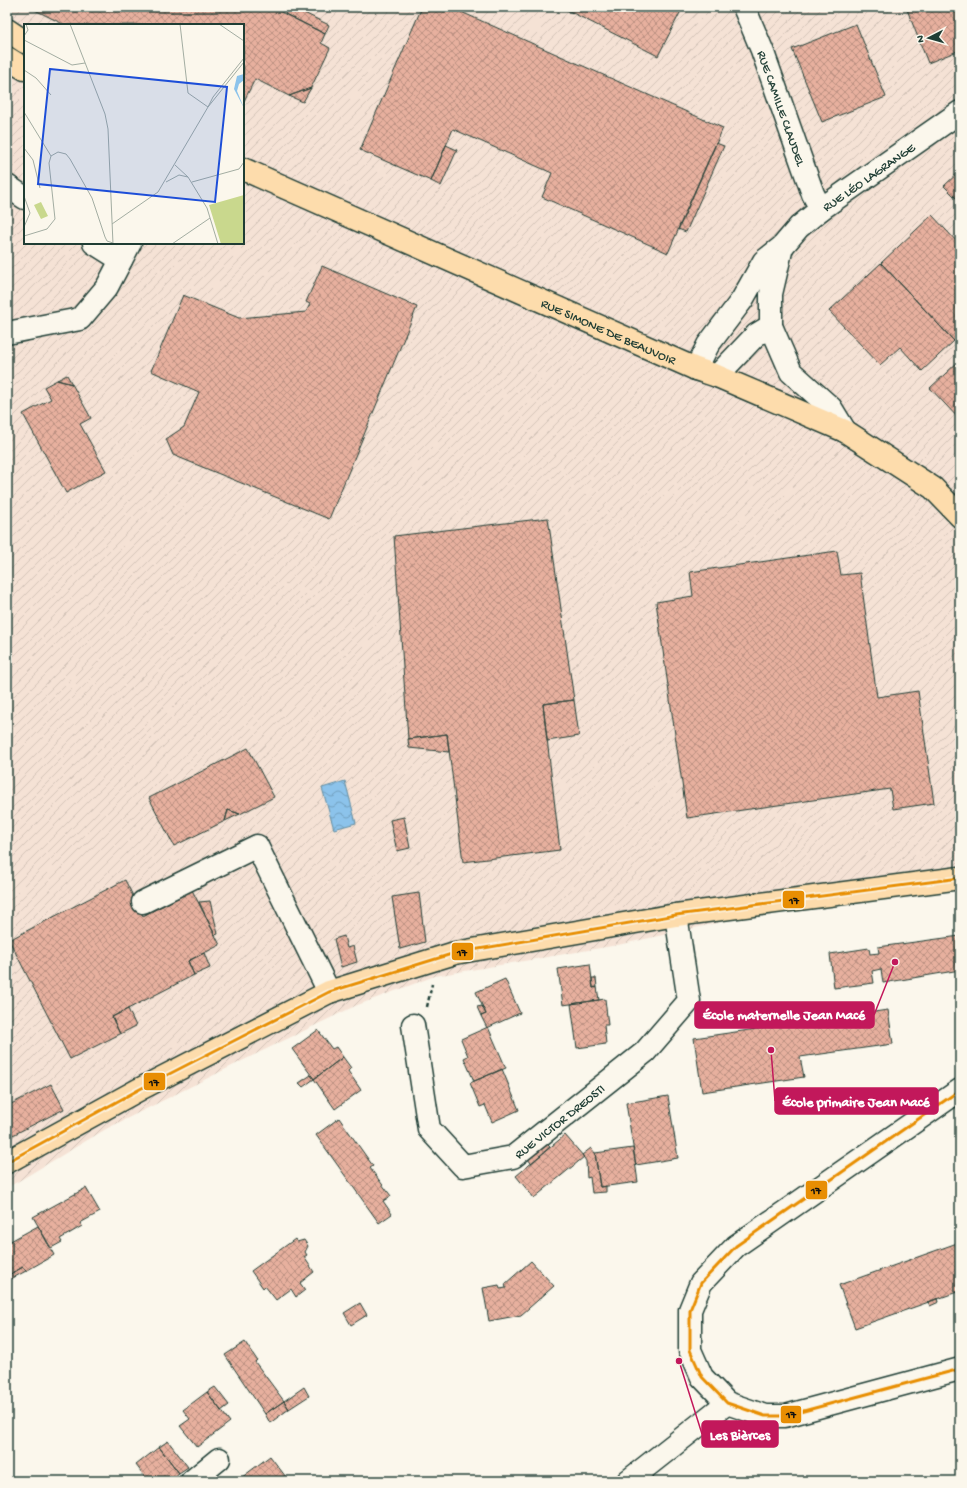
<svg xmlns="http://www.w3.org/2000/svg" width="967" height="1488" font-family="'Gochi Hand',sans-serif">
  <defs>
    <pattern id="industrial-furrows" width="10" height="10" patternUnits="userSpaceOnUse"><rect width="10" height="10" fill="#f5e2d5"/><path d="M-1 1l2-2M0 10L10 0M9 11l2-2" fill="none" stroke="#d2c3b7"/></pattern>
    <pattern id="water-waves" width="16" height="10" patternUnits="userSpaceOnUse"><rect width="16" height="10" fill="#8cc3eb"/><path d="M0 5q4-4 8 0t8 0" fill="none" stroke="#72a0bf"/></pattern>
    <pattern id="building-cross-hatch" width="8" height="8" patternUnits="userSpaceOnUse"><rect width="8" height="8" fill="#e7b09e"/><path d="M0 0l8 8M0 8l8-8" fill="none" stroke="#bb9082"/></pattern>
  </defs>
  <rect width="100%" height="100%" fill="#fbf7ec"/>
  <filter id="ink" filterUnits="userSpaceOnUse"><feTurbulence type="fractalNoise" baseFrequency=".025" numOctaves="2"/><feDisplacementMap in="SourceGraphic" scale="8" xChannelSelector="R" yChannelSelector="G"/><feConvolveMatrix kernelMatrix="1 2 1 2 8 2 1 2 1" color-interpolation-filters="sRGB"/></filter>
  <g filter="url(#ink)">
    <path fill="url(#industrial-furrows)" fill-rule="evenodd" d="M7,7h953v862l-342,76 -183,31 -80,30 -101,49 -148,74 -99,59zM25,25h218v218h-218z"/>
    <path fill="url(#water-waves)" stroke="#608da2" d="M345,781l11,42 -22,6 -12,-41z"/>
    <path fill="url(#building-cross-hatch)" stroke="#1f3d34" d="M37,7h234l54,27 -4,9 9,5 -19,40 -22,8 -34,-17 -11,22 -1,-76h-178l-30,-15z
      M288,7h4l37,18 -4,9 -40,-20z
      M422,7h28l273,121 -55,125 -126,-56 10,-24 -99,-44 -22,52 -71,-31z
      M561,7h122l-25,49z
      M906,7h54v43l-32,13z
      M856,24l30,73 -64,25 -30,-73z
      M311,88l-8,14 -14,-6z
      M716,143l8,3 -38,86 -8,-3z
      M446,145l11,5 -16,36 -10,-5z
      M960,171v31l-16,-16z
      M932,215l28,30v90l-6,6 -73,-78z
      M881,263l73,78 -32,30 -22,-24 -20,18 -51,-54z
      M322,266l95,41 -88,212 -156,-64 -7,-16 18,-12 15,-35 -48,-21 32,-76 56,23 67,-6 4,-8 -4,-2z
      M960,360v60l-30,-32z
      M67,375l5,9 -15,-4z
      M57,380l15,4 19,34 -11,6 26,47 -40,22 -43,-79 28,-15 -7,-12z
      M548,518l26,182 -31,4 17,146 -97,12 -16,-128 -39,5 -14,-203z
      M837,551l4,24 19,-2 17,124 41,-6 16,112 -41,6 -3,-20 -203,29 -31,-216 37,-6 -3,-24z
      M574,700l5,36 -32,5 -4,-37z
      M447,734l2,18 -40,-4 -1,-9z
      M248,748l26,49 -34,17 -12,-4 -3,11 -51,25 -25,-48z
      M228,810l12,4 -15,7z
      M404,817l6,31 -13,3 -7,-31z
      M125,880l18,36 49,-26 28,55 -32,16 6,14 -82,42 8,17 -50,25 -61,-119z
      M419,893l6,49 -25,7 -8,-52z
      M210,901l8,33 -3,1 -16,-33z
      M344,936l3,12 6,-2 4,16 -16,5 -7,-28z
      M960,936v34l-77,13 -2,-14 -9,2 2,12 -40,5 -4,-34 39,-6 1,6 9,-1 -1,-6z
      M204,953l6,15 -16,7 -6,-14z
      M590,964l3,24 4,-1 2,13 -36,5 -5,-36z
      M592,978h4l1,9 -4,1z
      M505,979l15,34 -33,15 -6,-12 5,-2 -10,-22z
      M605,999l3,26h-4l2,19 -29,4 -6,-44z
      M482,1006l4,8 -5,2 -4,-9z
      M128,1009l8,17 -16,8 -8,-17z
      M888,1010l5,34 -93,13 4,20 -102,15 -8,-54z
      M488,1027l18,41 -32,13 -10,-23 4,-2 -7,-17z
      M318,1030l14,19 4,-2 7,10 -29,22 -22,-30z
      M343,1057l8,11 -3,3 13,19 -26,19 -21,-30z
      M502,1069l17,41 -27,12 -7,-17 -5,2 -10,-24z
      M311,1075l3,4 -11,8 -4,-4z
      M51,1084l13,25 -57,29v-32z
      M668,1096l10,62 -42,7 -10,-62z
      M339,1118l34,48 -3,2 21,28 -8,5 9,13 -13,9 -63,-88z
      M565,1135l19,22 -50,41 -18,-22z
      M546,1143l4,4 -19,16 -3,-4z
      M591,1148l4,5 5,34 6,-1v6l-14,1 -2,-16 -3,1 -1,-17 -4,-6z
      M633,1148l5,34 -38,5 -5,-34z
      M86,1188l14,24 -20,11 2,3 -22,13 2,3 -11,6 -18,-31z
      M38,1226l16,29 -28,16 -3,-4 -16,9v-33z
      M295,1239l2,3 7,-2 4,6 -3,6 2,3 -3,2 10,15 -14,11 5,7 -9,7 -5,-8 -15,11 -11,-14 -2,2 -12,-17z
      M960,1242v49l-105,37 -16,-43z
      M531,1261l23,25 -33,29 -32,6 -6,-33 16,-3 1,4 6,-1 -1,-4z
      M23,1267l3,4 -19,10v-5z
      M938,1298l1,4 -9,4 -2,-4z
      M360,1303l7,12 -16,10 -7,-12z
      M245,1342l12,18 -2,2 29,39 -19,13 -40,-59z
      M215,1387l14,18 -8,6 -14,-19z
      M304,1387l5,9 -20,13 -5,-8z
      M207,1392l23,30 -33,25 -17,-21 10,-7 -7,-9z
      M284,1401l5,8 -19,14 -5,-9z
      M168,1441l20,26 -9,6 -20,-26z
      M159,1447l20,26 -10,8h-21l-12,-16z
      M270,1456l19,25h-45l-3,-3z"/>
    <g fill="none" stroke-linecap="round" stroke-linejoin="round">
      <g stroke="#1f3d34" stroke-width="25">
        <g id="minor">
          <path id="s1" d="M744,7l18,43 51,144 8,15"/>
          <path d="M7,186l18,12"/>
          <path d="M94,243l27,17"/>
          <path id="s2" d="M782,247l17,-20 22,-18 139,-97"/>
          <path d="M7,333l73,-14 27,-32 23,-44"/>
          <path d="M696,369l12,-24 34,-45 22,-39 18,-14 -11,47v32l20,46 40,36 14,23"/>
          <path d="M717,376l39,-41 15,-9"/>
          <path d="M143,902l114,-56 72,146"/>
          <path id="s3" d="M413,1025l16,104 34,37 50,-9 132,-105 44,-51 -13,-86"/>
          <path d="M960,1090l-224,156 -35,37 -11,27v40l12,27 25,26 38,13h20l175,-47"/>
          <path d="M192,1481l27,-22"/>
          <path d="M628,1481l99,-78"/>
        </g>
      </g>
      <g stroke="#1f3d34" stroke-width="25">
        <g id="major">
          <path d="M7,30l18,12"/>
          <path d="M7,58l18,11"/>
          <path id="s4" d="M243,169l453,200 21,7 128,55 88,57 27,28"/>
          <path d="M7,1162l133,-73 189,-97 126,-39 221,-38 284,-37"/>
        </g>
      </g>
      <path stroke="#1f3d34" stroke-width="2.5" stroke-dasharray="4 3" stroke-linecap="butt" d="M427,1007l5,-23"/>
      <use href="#minor" stroke="#fbf7ec" stroke-width="22"/>
      <use href="#major" stroke="#fddcac" stroke-width="22"/>
      <g stroke="#fbf7ec" stroke-width="6">
        <path id="bus-1" d="M960,1090l-224,156 -35,37 -11,27v40l12,27 25,26 38,13h20l175,-47
          M7,1162l133,-73 189,-97 126,-39 221,-38 284,-37"/>
      </g>
      <use href="#bus-1" stroke="#e88e03" stroke-width="3"/>
    </g>
  </g>
  <g text-anchor="middle" stroke-width="3" stroke-linejoin="round" paint-order="stroke">
    <g font-size="13" fill="#1f3d34" stroke="#fbf7ec">
      <text dy="5" stroke="none"><textPath href="#s1" startOffset="108">RUE CAMILLE CLAUDEL</textPath></text>
      <text dy="5" stroke="none"><textPath href="#s2" startOffset="112">RUE LÉO LAGRANGE</textPath></text>
      <text dy="5" stroke="none"><textPath href="#s4" startOffset="400">RUE SIMONE DE BEAUVOIR</textPath></text>
      <text dy="5" stroke="none"><textPath href="#s3" startOffset="265">RUE VICTOR DREOSTI</textPath></text>
    </g>
  </g>
  <g transform="translate(24 24)">
    <rect width="220" height="220" fill="#fbf7ec"/>
    <path d="M220,171v49h-23l-12,-39zM17,178l7,14 -7,3 -7,-14z" fill="#c9d88d"/>
    <path d="M220,50v6l-5,4 -2,7 7,17 -10,-19 3,-13z" fill="#8cc3eb"/>
    <path fill="none" stroke="#a3ada2" stroke-width="1" d="M46,0l35,90 3,15 5,115M156,0l8,69 20,14M195,0l25,17M0,12l4,-6 -2,-6M0,16l48,25 13,-2M220,34l-31,39 -5,10 36,-45M0,46l12,8 15,17M0,88l27,44M0,124l9,12 7,28M164,153l19,31 11,36M142,158l13,-7 9,2 -13,-12M168,158l47,-13 5,-7M0,172l6,17 -6,14M88,200l46,-32 50,-85M0,212l23,-7 8,-10 -6,-56 2,-7 7,-4 8,2 4,5 22,39 13,39 2,4 6,2M148,220l38,-26"/>
    <path fill="#1d4ed8" fill-opacity="0.15" stroke="#1d4ed8" stroke-width="2" d="M26,45l177,18 -12,115 -177,-18z"/>
    <rect width="220" height="220" fill="none" stroke="#1f3d34" stroke-width="2"/>
  </g>
  <path fill="none" stroke="#c2185b" stroke-width="1.5" d="M895 962L874 1015M771 1050L775 1101M679 1361L702 1434"/>
  <g fill="#c2185b" stroke="#fbf7ec" stroke-width="1.5">
    <circle cx="895" cy="962" r="4"/>
    <circle cx="771" cy="1050" r="4"/>
    <circle cx="679" cy="1361" r="4"/>
  </g>
  <g fill="#c2185b" stroke="#c2185b" stroke-width="1.5">
    <rect x="695" y="1002" width="179" height="26" rx="4"/>
    <rect x="775" y="1088" width="163" height="26" rx="4"/>
    <rect x="702" y="1421" width="76" height="26" rx="4"/>
  </g>
  <g font-size="14" text-anchor="middle" font-weight="bold" fill="#fff">
    <text x="784" y="1019">École maternelle Jean Macé</text>
    <text x="856" y="1106">École primaire Jean Macé</text>
    <text x="740" y="1439">Les Bièrces</text>
  </g>
  <g stroke="#fbf7ec" stroke-width="1.5">
    <rect x="782" y="890" width="23" height="19" rx="4" fill="#e88e03"/>
    <rect x="451" y="942" width="23" height="19" rx="4" fill="#e88e03"/>
    <rect x="143" y="1072" width="23" height="19" rx="4" fill="#e88e03"/>
    <rect x="805" y="1180" width="23" height="20" rx="4" fill="#e88e03"/>
    <rect x="780" y="1405" width="22" height="19" rx="4" fill="#e88e03"/>
  </g>
  <g font-size="11" text-anchor="middle" font-weight="bold" fill="#111">
    <text x="794" y="904">17</text>
    <text x="462" y="956">17</text>
    <text x="154" y="1086">17</text>
    <text x="816" y="1194">17</text>
    <text x="791" y="1418">17</text>
  </g>
  <rect width="967" height="1488" fill="none" stroke="#fbf7ec" stroke-width="24"/>
  <rect x="12" y="12" width="943" height="1464" fill="none" stroke="#1f3d34" stroke-width="1.5" filter="url(#ink)"/>
  <g transform="translate(929 38) rotate(264)" stroke="#fbf7ec" stroke-width="3" paint-order="stroke">
  <path d="M0-3L7 15L0 10L-7 15Z" fill="#1f3d34"/>
  <text y="-6" font-size="11" font-weight="bold" text-anchor="middle" fill="#1f3d34">N</text>
  </g>
</svg>
